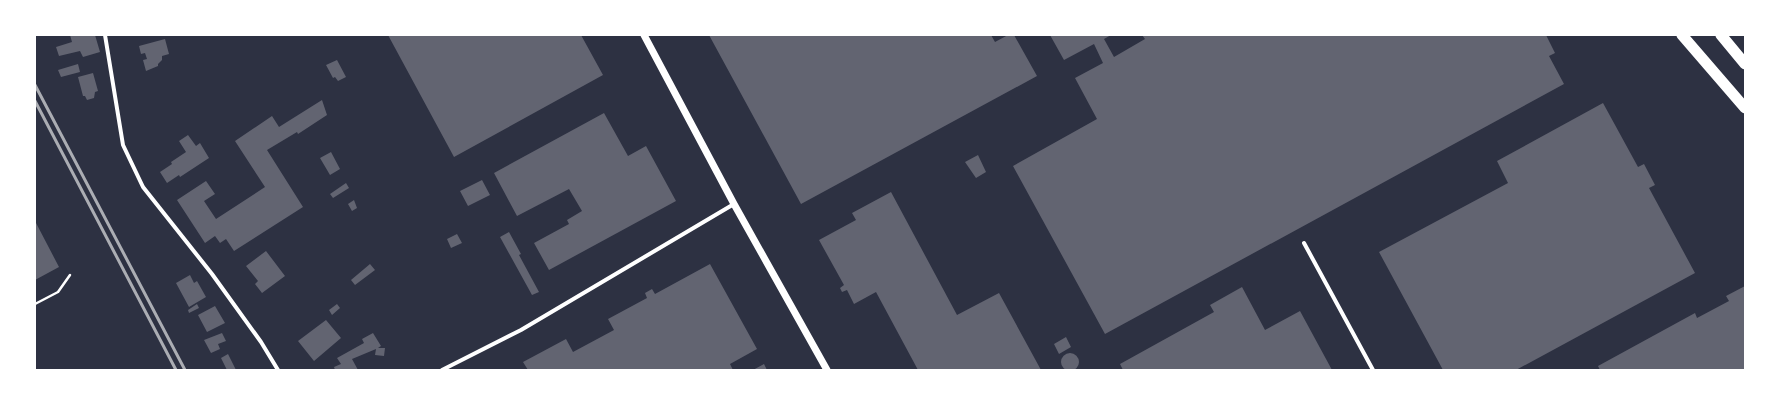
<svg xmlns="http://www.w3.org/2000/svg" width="1780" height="405" font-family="Literata,serif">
  <rect width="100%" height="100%" fill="#2d3142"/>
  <path fill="#626471" d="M70,35h25l5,17 -17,5 -3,-6 -21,5 -3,-9 16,-5z
    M388,35h193l22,40 -149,82z
    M709,35h282l4,7 13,-7h6l23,41 -236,128z
    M1050,35h61l-7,4 10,18 31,-18 -3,-4h404l9,18 -6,3 15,28 -459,250 -92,-168 84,-47 -22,-41 28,-15 -9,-19 -30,16z
    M165,39l4,15 -7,2v4l-4,4v2l-12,5 -3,-11 4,-1 -2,-6 -4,1 -2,-8z
    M337,60l9,17 -8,4 -3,-4 -2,1 -7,-13z
    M78,64l2,8 -19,5 -3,-7z
    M93,73l5,18 -3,1 -1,6 -7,2 -2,-4h-2l-5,-19z
    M322,100l5,15 -29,19 -1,-2 -30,18 36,57 -69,44 -8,-12 -6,4 -5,-7 -10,7 -28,-43 29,-19 9,13 -11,7 12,18 49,-32 -30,-46 37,-25 7,11z
    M1603,103l35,64 6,-3 11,21 -6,3 46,85 -179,97h-73l-64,-118 129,-69 -11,-22z
    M604,113l24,43 18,-10 30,55 -127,69 -15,-27 35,-19 -2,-4 15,-9 -13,-22 -52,27 -23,-43z
    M188,135l8,11 4,-3 9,15 -29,19 -1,-2 -12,8 -7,-11 12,-8 -1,-2 15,-10 -7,-11z
    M331,152l9,17 -10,6 -10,-17z
    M978,155l8,17 -10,6 -11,-16z
    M482,180l8,15 -22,11 -8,-15z
    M346,183l3,5 -16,10 -3,-4z
    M891,192l66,123 42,-22 42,77h-123l-42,-78 -22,12 -7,-14 -5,2 -2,-4 4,-3 -25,-45 37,-20 -4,-7z
    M354,200l3,8 -5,3 -4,-7z
    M35,221l24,46 -24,13z
    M509,232l12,22 -2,1 20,37 -7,3 -32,-58z
    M457,234l5,9 -11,5 -4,-9z
    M266,251l19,25 -23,17 -7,-9 3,-3 -12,-15z
    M370,264l5,6 -20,15 -4,-5z
    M710,264l47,85 -27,15 3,6h-205l-5,-8 43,-23 7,13 41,-22 -6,-11 39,-21 -2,-5 7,-4 3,5z
    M190,275l4,8 3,-2 9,16 -17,10 -13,-24z
    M1745,286v84h-145l-2,-4 97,-53 2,5 32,-17 -3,-5z
    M1242,287l23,43 35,-19 32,59h-209l-3,-6 94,-52 -4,-7z
    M197,304l2,4 -10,5 -1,-3z
    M337,304l3,4 -8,7 -3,-5z
    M215,306l10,17 -18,9 -9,-17z
    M326,320l15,18 -27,23 -16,-20z
    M222,333l4,8 -8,3 2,5 -9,4 -7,-13z
    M373,333l8,13 -3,2h7l-1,8 -9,-1 1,-6 -24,10 6,11h-23l-1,-3 7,-3 -4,-6 27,-15 -2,-4z
    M1066,337l5,10 -12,7 -5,-10z
    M1061 362a9 9 0 1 1 18 0a9 9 0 1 1-18 0Z
    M228,354l8,16h-9l-6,-12z
    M764,364l3,6h-14z"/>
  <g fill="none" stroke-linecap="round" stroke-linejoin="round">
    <path stroke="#fff" stroke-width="2.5" d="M35,304l23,-12 12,-17"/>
    <path stroke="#fff" stroke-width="4" d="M105,35l18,110 20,42 69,87 49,68 17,28
      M1304,243l69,127
      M442,370l79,-40 213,-126"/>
    <path stroke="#fff" stroke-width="7" d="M644,35l90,169 93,166"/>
    <path stroke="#fff" stroke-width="11" d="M1682,35l63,73
      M1721,35l24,29"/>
    <path stroke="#abadb3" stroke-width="3" d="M35,85l150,285
      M35,101l141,269"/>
  </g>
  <rect width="1780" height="405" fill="none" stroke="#ffffff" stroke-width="72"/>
</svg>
